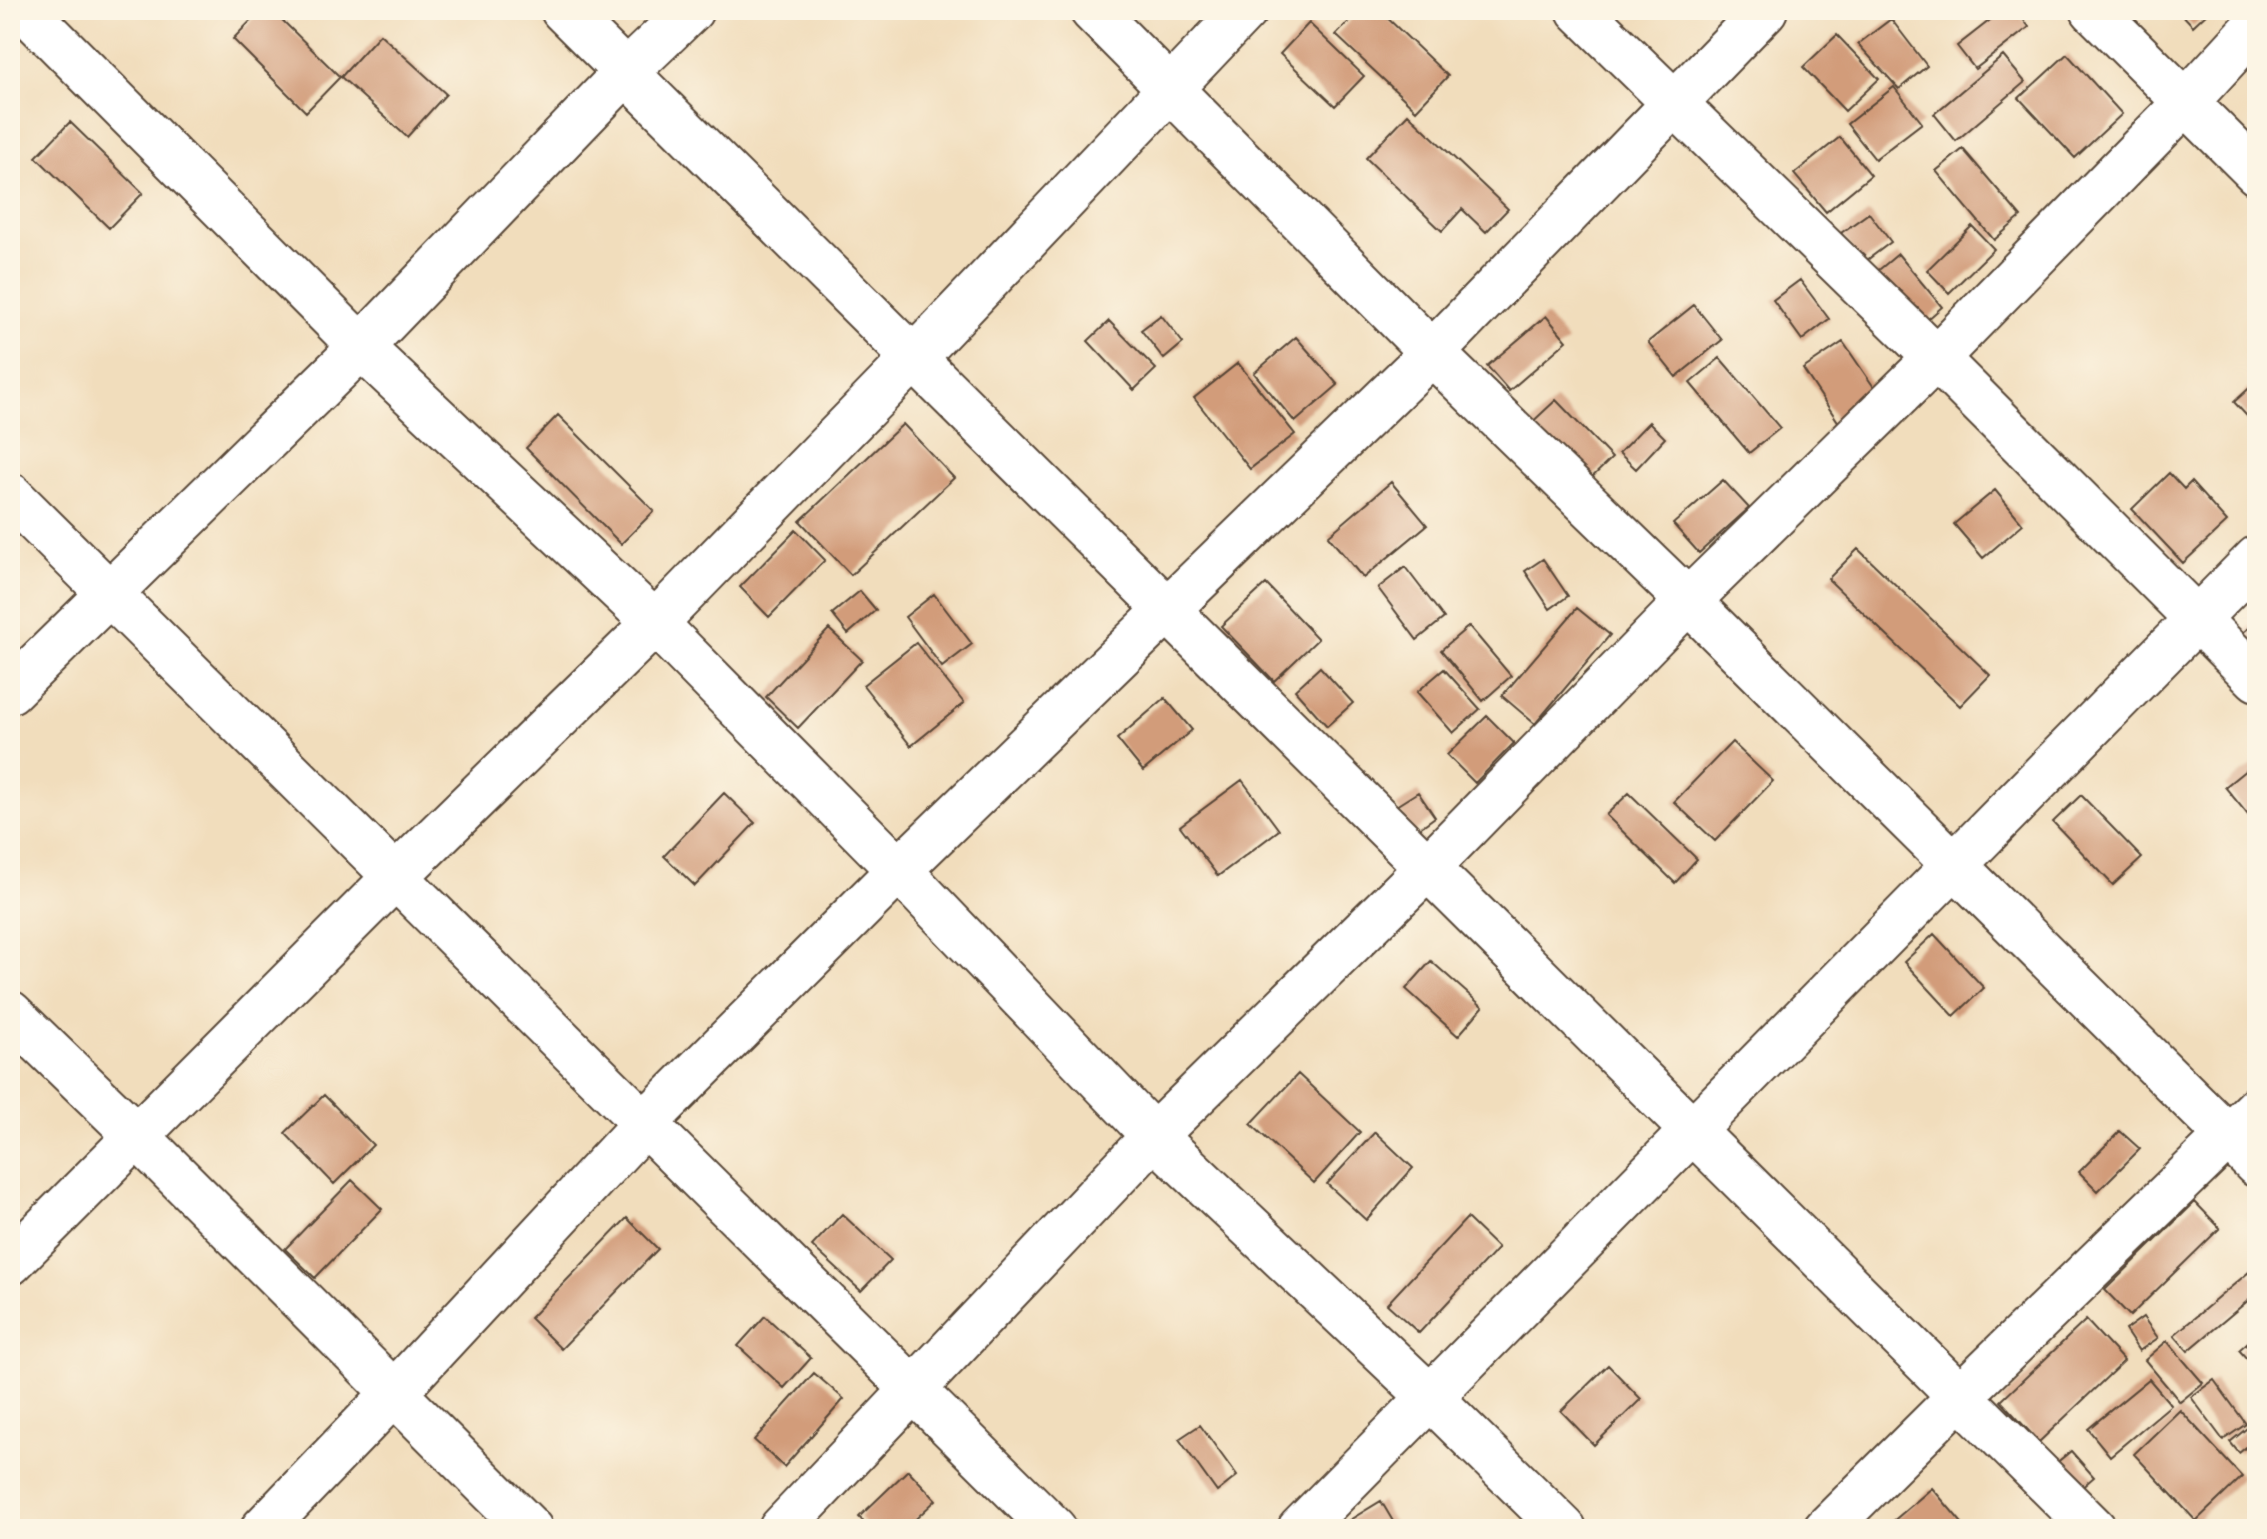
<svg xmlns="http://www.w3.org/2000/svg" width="2267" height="1539" font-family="'IM FELL Great Primer',serif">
  <rect width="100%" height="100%" fill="#fcf5e5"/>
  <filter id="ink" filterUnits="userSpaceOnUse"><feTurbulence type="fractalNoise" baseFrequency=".0125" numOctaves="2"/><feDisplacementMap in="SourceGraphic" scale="16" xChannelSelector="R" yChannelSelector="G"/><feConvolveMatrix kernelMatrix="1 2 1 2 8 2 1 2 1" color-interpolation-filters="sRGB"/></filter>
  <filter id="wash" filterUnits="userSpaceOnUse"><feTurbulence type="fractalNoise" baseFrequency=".006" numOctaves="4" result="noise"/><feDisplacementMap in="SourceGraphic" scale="32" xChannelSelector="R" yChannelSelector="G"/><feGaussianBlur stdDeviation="1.8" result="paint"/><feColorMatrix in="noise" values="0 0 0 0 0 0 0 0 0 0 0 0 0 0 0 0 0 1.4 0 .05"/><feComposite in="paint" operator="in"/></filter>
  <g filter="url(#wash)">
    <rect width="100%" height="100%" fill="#f1ddbc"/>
    <g id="blocks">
      <path fill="#d29c7a" d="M261,10h11l68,67 -34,35 -73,-73z
        M1360,10h19l69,66 -32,34 -80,-75z
        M2003,10h13l13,17 -54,42 -18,-23z
        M2178,10h32l-17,16z
        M1891,19l36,47 -28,23 -41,-45z
        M1309,23l55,53 -29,30 -55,-52z
        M380,34l66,60 -39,43 -66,-60z
        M1837,35l42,44 -34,32 -42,-44z
        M2067,54l55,60 -47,44 -56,-60z
        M2003,56l22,26 -69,59 -22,-27z
        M1894,87l28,36 -47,36 -28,-35z
        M1408,114l100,95 -22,23 -24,-23 -20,22 -76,-73z
        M70,122l73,71 -34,35 -73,-71z
        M1840,137l31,38 -45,37 -32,-38z
        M1963,149l58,68 -27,23 -58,-69z
        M1869,213l22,29 -28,21 -22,-30z
        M1972,226l22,23 -45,44 -22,-23z
        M1898,254l44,53 -23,20 -45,-53z
        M1800,280l29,39 -27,21 -29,-40z
        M1694,305l28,35 -46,37 -28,-35z
        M1161,315l22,28 -19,16 -23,-29z
        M1546,316l21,25 -58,50 -22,-25z
        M1109,321l47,48 -22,21 -46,-49z
        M1296,337l42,48 -43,37 -41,-49z
        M1843,342l39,57 -41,27 -38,-57z
        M1720,358l60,70 -31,25 -59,-70z
        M1238,363l57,71 -45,35 -56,-71z
        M2257,381v46l-23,-25z
        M1556,400l56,58 -29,28 -56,-59z
        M558,415l96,96 -33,33 -95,-96z
        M1649,422l16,16 -29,31 -17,-16z
        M903,424l51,54 -103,97 -51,-54z
        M2169,473l15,16 7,-7 36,40 -44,41 -51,-54z
        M1723,480l26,28 -50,45 -26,-29z
        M1391,482l36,43 -64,53 -35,-42z
        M1995,490l28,34 -40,34 -29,-34z
        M796,530l29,30 -56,57 -29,-30z
        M1858,549l132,126 -30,31 -132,-127z
        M1543,559l25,37 -18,13 -25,-38z
        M1405,567l39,51 -27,22 -39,-52z
        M1266,584l52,55 -44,42 -53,-55z
        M860,591l16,19 -28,24 -16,-20z
        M934,594l38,50 -30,23 -37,-50z
        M1577,608l33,27 -75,89 -33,-28z
        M2257,621v34l-17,-20z
        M1469,626l42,50 -28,25 -42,-51z
        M829,629l33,31 -64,68 -32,-31z
        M916,643l48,60 -53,43 -48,-61z
        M1320,667l33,36 -26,23 -32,-36z
        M1444,669l36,40 -27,24 -36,-41z
        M1165,698l27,32 -49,41 -26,-32z
        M1487,716l27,27 -39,40 -28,-28z
        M1732,742l41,39 -58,60 -41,-39z
        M2257,761v65l-32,-39z
        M1242,780l37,50 -61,46 -38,-50z
        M1418,792l17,25 -21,15 -18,-26z
        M724,793l31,30 -60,63 -31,-30z
        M1629,793l68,66 -22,24 -69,-68z
        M2081,795l61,63 -29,27 -60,-63z
        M1934,934l50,54 -30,28 -50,-54z
        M1431,961l52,46 -25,29 -52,-47z
        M1298,1074l62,58 -46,51 -63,-59z
        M324,1095l49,50 -39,39 -49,-51z
        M2120,1131l20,18 -42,42 -19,-19z
        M1375,1132l38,36 -47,52 -39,-36z
        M352,1180l30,29 -67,69 -30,-29z
        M2195,1202l25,26 -90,88 -25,-26z
        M842,1214l49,46 -30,31 -49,-45z
        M627,1218l31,31 -97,100 -31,-31z
        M1467,1218l31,30 -79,85 -32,-29z
        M2249,1272l8,9v12l-69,58 -14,-16z
        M765,1316l46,42 -27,30 -46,-42z
        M2143,1317l15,21 -19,13 -14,-21z
        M2086,1320l38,41 -85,81 -38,-41z
        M2257,1334v36l-18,-20z
        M2167,1341l36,42 -23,19 -35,-42z
        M1608,1365l33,34 -47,46 -33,-34z
        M814,1373l30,26 -60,68 -30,-27z
        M2149,1379l22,26 -61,51 -22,-27z
        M2214,1380l32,44 -23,16 -32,-43z
        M2180,1410l62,67 -46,44 -62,-67z
        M2257,1420v18l-18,15 -9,-11z
        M1200,1425l37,51 -20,16 -38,-53z
        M2071,1451l23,26 -22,19 -23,-27z
        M908,1470l28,30 -31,29h-35l-11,-12z
        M1932,1488l35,41h-83z
        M1381,1501l16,27 -2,1h-60z"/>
    </g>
  </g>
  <g filter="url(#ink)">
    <use href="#blocks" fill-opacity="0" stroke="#564536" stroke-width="2"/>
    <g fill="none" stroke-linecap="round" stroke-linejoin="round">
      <g stroke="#564536" stroke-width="48">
        <path id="minor" d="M25,10l336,337 294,276 244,247 255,266 277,262 133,131
          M563,10l1531,1519
          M1092,10l340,343 256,248 569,564
          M1579,10l357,348 321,321
          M2093,10l164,163
          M10,495l1044,1034
          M10,691l351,-344 265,-275 65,-62
          M10,1013l128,124 392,392
          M10,1263l385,-386 260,-254 259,-265 331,-348
          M263,1529l131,-136 250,-269 255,-254 533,-517 333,-343
          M781,1529l373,-393 273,-268 261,-267 248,-243 250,-256 71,-77
          M1300,1529l957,-971
          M1826,1529l134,-133 297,-288"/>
      </g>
      <use href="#minor" stroke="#fff" stroke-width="44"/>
    </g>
  </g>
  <rect width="2267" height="1539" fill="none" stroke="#fcf5e5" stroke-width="40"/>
</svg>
